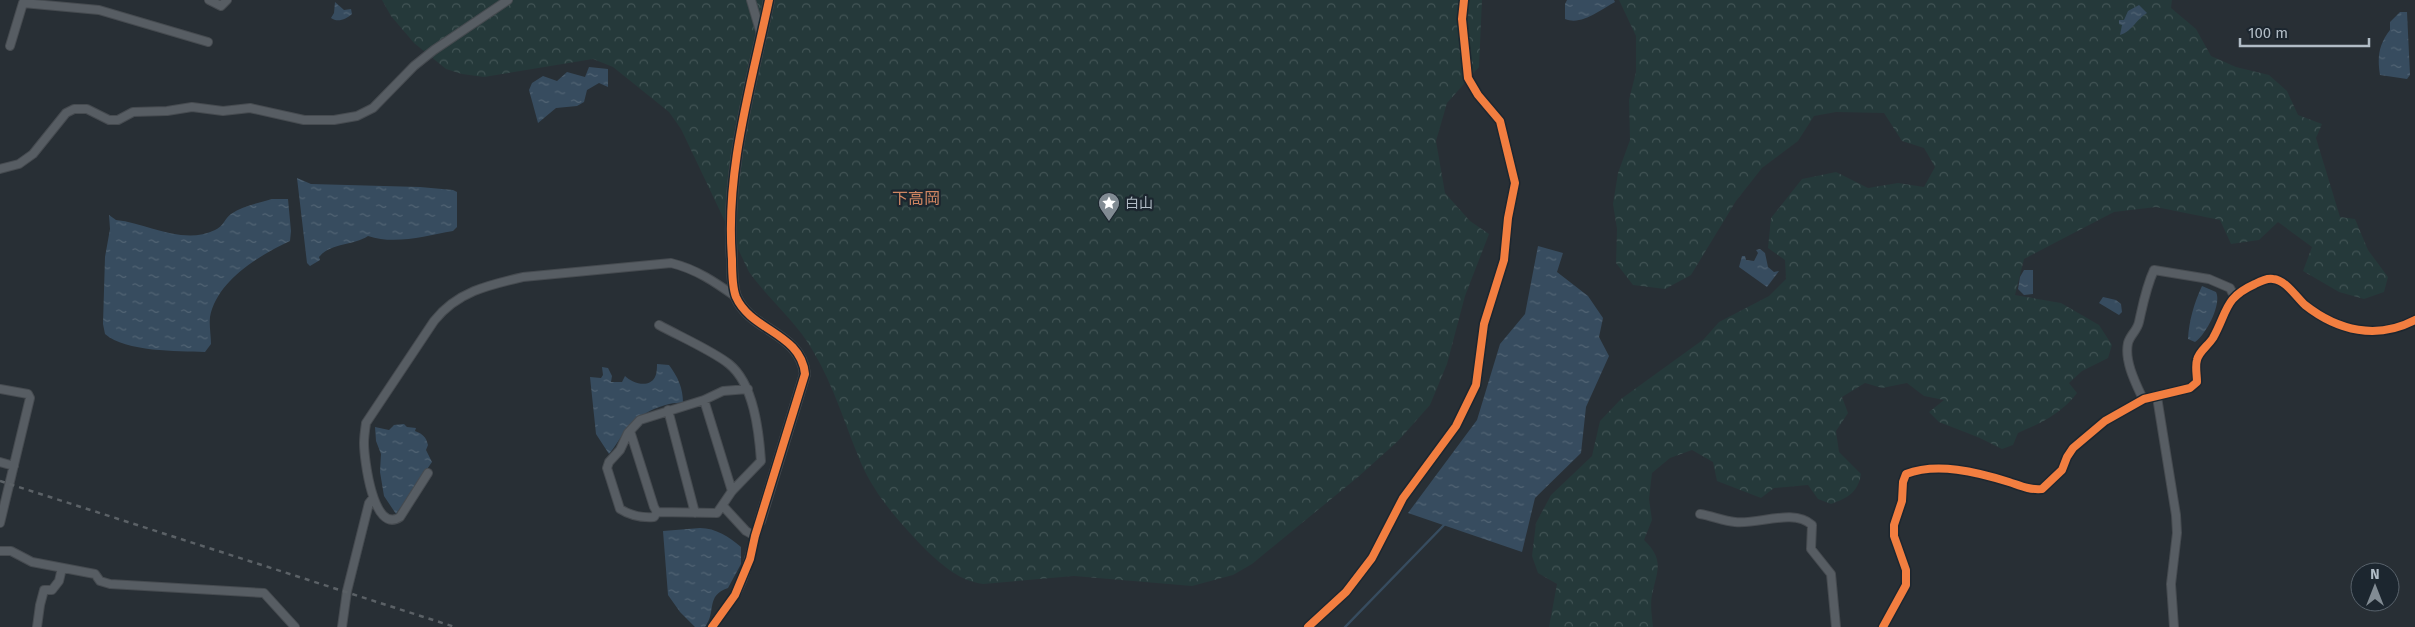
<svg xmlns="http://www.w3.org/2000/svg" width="2415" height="627" font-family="'Fira Sans','Noto Sans JP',sans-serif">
  <defs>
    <pattern id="forest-crowns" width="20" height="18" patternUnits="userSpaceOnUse" patternTransform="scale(1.25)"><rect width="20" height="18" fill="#25393a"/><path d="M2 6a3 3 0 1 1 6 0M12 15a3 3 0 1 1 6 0" fill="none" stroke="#425455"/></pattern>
    <pattern id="water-ripples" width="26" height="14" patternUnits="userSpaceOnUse" patternTransform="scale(1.25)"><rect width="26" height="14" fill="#374c5f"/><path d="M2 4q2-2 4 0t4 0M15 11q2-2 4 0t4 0" fill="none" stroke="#526474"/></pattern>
  </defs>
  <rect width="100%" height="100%" fill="#282f35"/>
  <path fill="url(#forest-crowns)" d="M382,0h1100l-3,67 -32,36 -11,38 9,52 25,28 19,13 -24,62 -18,68 -17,41 -32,36 -40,36 -106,87 -19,11 -41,11 -118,-10 -91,8c-23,-3 -40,-18 -57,-34 -26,-27 -50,-53 -65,-87 -16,-38 -27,-77 -48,-112 -17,-30 -44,-51 -64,-79l-68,-143 -12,-17 -56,-45 -20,-8 -109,18 -22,-3 -16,-5 -32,-26 -23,-27z
    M1619,0h553l-1,8 25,21 15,27 25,11 33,8 18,16 11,24 24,9 -6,14 24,79 15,2 13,31 20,27 -4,15 -20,7 -25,-7 -36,-21 9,-24 -34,-25 -19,18 -28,4 -11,-24 -64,-13 -42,5 -90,47 -9,36 46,8 38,22 13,20 -4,13 -26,13 -13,12 8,10c-16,21 -36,30 -59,40l-5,12 -11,4 -22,-11 -41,-16 -10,-10 15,-12 -20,-4 -17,-13 -25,5 -17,-5 -23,14 6,16 -12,18 3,21 22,22c-3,19 -14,24 -30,30l-13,-5 -10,-14 -34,3 -13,10 -44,-17 -4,-19 -21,-12 -22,8 -18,15 -3,26 3,21 -8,20c21,20 13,31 8,55 -2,10 0,22 1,32h-104l8,-43 -19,-11 -6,-17 4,-33 15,-28 41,-39 8,-35 21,-22 83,-60 15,-17 50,-26 17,-17 -1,-19 -17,-12 3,-30 31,-39 34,-7 32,16 30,-5 26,4 11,-20 -11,-19 -22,-7 -18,-28 -48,-1 -22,4 -16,25 -36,27 -26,33 -45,74 -26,14 -32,-4 -17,-22 1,-34 -4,-25 5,-31 12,-33 -1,-40 7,-28v-36z"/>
  <path fill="url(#water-ripples)" d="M1567,0h47l1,2c-14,7 -33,24 -50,17v-15z
    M335,2l9,8 7,-1 1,5c-6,5 -14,9 -21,4l3,-5z
    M2139,5l8,8c-11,6 -14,18 -27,22l2,-10 -3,-1v-4h5l4,-9z
    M2400,12h7l3,63 -3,4 -27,-4c-3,-18 -1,-31 10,-45v-8z
    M589,67l19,2v18l-9,-4 -12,7 -3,12 -7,4 -21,2 -18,15 -9,-33 3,-7 11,-7 14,5 10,-9 18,5z
    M297,178l14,6 109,3 33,3 4,2v35l-4,4c-28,5 -58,14 -85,5 -15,10 -36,6 -49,21l1,3 -10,6 -3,-3z
    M272,199h16l3,32 -1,10c-30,14 -73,39 -80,76 -1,8 1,19 1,27l-6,8c-28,-1 -79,0 -100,-18l-2,-10 2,-67 5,-28 -1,-14 7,5c32,3 67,26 99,10 8,-3 10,-12 16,-16 12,-8 28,-11 41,-15z
    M1538,246l25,7 -6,19 31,24 15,22 -4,19 10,19 -23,51 -5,46 -46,45 -13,54 -114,-39 69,-93 23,-76 25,-30z
    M1760,249l5,4 3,14 6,5 5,-1 -12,16 -28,-20 3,-11h3l1,4 8,1 4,-8 -2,-3z
    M2024,270h9v24l-9,1 -6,-6 2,-12z
    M2202,286l14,6c6,12 -10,43 -21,50l-7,-3c1,-18 6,-36 14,-53z
    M2103,297l13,3 5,4 1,8 -3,3 -20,-12z
    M657,364l12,1c9,12 14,23 14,38 -17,-2 -46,12 -56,25 -7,9 -11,18 -18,26l-13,-20 -6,-57 11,1 2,-3 -1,-8 6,1 4,8 -1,6h11l3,-6c7,7 24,13 30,1 2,-4 2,-10 2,-13z
    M404,424l3,3 9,1 -1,3c8,3 11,6 13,14l-2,5 6,12 -36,52 -12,-18 -4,-24 1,-18 -5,-13 -1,-14 14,3 5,-5z
    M700,528c16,0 29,9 41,19v17l-13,24c-23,8 -11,23 -23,39h-10l-15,-15 -12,-17 -5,-64z"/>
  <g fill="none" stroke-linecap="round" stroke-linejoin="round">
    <path stroke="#374c5f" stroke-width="2.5" d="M1345,627l101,-104"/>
    <g stroke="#464b50" stroke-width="10">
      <path id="street" d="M209,0l12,6 6,-6
        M751,0l10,34
        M10,46l13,-43 76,7 109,32
        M0,169l19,-5 14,-10 33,-41 8,-4h13l22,11h9l15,-8 34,-1 25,-4 31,4 27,-3 54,12h30l23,-4 16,-8 41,-42 20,-16 74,-50
        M659,325c20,11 54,26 70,39 25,20 30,68 32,97l-29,30 -15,22 -60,-1 -3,5c-13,1 -23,-1 -34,-8l-13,-41 2,-6 11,-12 8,-17 12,-13 64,-20 19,-9 25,-2
        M0,389l28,5 2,4 -30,125
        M2157,397l19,118 1,18 -6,51 3,43
        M2143,399c-7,-15 -19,-38 -15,-56 2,-8 9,-12 11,-21 4,-18 7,-35 15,-52l55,9 21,9 4,8
        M704,400l28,91
        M668,410l27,103
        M630,431l24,76 3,5
        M0,462l14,4
        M428,473l-28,44c-27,18 -36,-59 -36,-74 0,-6 1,-13 2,-20l68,-102c23,-29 54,-36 89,-44l148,-14c25,6 44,19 65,34
        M723,506l23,25 9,5
        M1700,514c12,2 24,7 35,8 23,3 58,-14 77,3l-1,24 20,25 5,53
        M0,551h11l21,11 63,12 5,7 10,3 154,9 31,34
        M37,627l3,-22 4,-15h8l7,-9 3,-13
        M342,627l5,-36 22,-88 4,-5
        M712,627c7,-11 16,-21 23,-32 13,-22 16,-49 25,-74
        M1308,627l38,-35 26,-34 31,-60 53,-72 20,-41 8,-61 20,-64 4,-42 7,-35 -15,-62 -22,-26 -10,-17 -6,-59 2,-19
        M1883,627l23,-42v-15l-12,-34v-11l8,-24 1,-19 3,-8c31,-12 71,-2 103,8 12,4 20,8 33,7l20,-19 5,-13 6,-9 32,-27 39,-22 46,-11 7,-6c0,-7 -2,-16 0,-22 2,-9 11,-14 16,-22 15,-27 11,-40 42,-54 6,-3 12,-6 18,-5 13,1 23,18 32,26 33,26 72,35 110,15"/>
    </g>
    <g stroke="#464b50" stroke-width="12">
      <path id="secondary" d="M760,521l45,-147c-4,-41 -54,-43 -69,-77 -4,-10 -4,-27 -4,-38 -7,-88 19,-173 37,-259"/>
    </g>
    <use href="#street" stroke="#575d63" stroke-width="8"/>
    <use href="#secondary" stroke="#5c6168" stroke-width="10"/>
    <path stroke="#5b6166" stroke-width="2.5" stroke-dasharray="5 5" stroke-linecap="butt" d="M0,481l455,146"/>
    <g stroke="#1c262f" stroke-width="11">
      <path id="cycleway" d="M712,627l23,-32 15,-36 5,-23 50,-162c-4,-41 -54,-43 -69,-77 -4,-10 -4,-27 -4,-38 -7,-88 19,-173 37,-259
        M1308,627l38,-35 26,-34 31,-60 53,-72 20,-41 8,-61 20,-64 4,-42 7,-35 -15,-62 -22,-26 -10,-17 -6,-59 2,-19
        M1883,627l23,-42v-15l-12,-34v-11l8,-24 1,-19 3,-8c31,-12 71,-2 103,8 12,4 20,8 33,7l20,-19 5,-13 6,-9 32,-27 39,-22 46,-11 7,-6c0,-7 -2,-16 0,-22 2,-9 11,-14 16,-22 15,-27 11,-40 42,-54 6,-3 12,-6 18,-5 13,1 23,18 32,26 33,26 72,35 110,15"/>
    </g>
    <use href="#cycleway" stroke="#f27e40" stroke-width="8"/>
  </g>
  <defs>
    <g id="sight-pin" transform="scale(1.125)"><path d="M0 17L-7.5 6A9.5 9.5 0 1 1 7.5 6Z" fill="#818b93" stroke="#1c262f"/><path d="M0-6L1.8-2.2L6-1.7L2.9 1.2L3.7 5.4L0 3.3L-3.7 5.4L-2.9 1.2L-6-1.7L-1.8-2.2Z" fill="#fff"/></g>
  </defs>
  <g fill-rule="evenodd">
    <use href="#sight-pin" x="1109" y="203"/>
  </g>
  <g text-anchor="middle" stroke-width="4.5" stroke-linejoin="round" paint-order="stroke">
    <g font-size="14" fill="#b1bcc6" stroke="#1c262f" text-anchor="start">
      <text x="1125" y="208">白山</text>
    </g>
    <g font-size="16" fill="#d08662" stroke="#1c262f">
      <text x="916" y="204">下高岡</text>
    </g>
  </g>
  <g transform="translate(2375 587)"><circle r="24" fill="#1c262f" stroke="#58626b"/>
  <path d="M0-4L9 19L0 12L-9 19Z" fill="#818b93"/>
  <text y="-8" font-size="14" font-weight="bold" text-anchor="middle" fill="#b1bcc6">N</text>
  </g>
  <path d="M2240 38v8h129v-8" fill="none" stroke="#b1bcc6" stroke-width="2.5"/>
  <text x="2248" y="38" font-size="15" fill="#b1bcc6" stroke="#1c262f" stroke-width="4" paint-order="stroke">100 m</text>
</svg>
